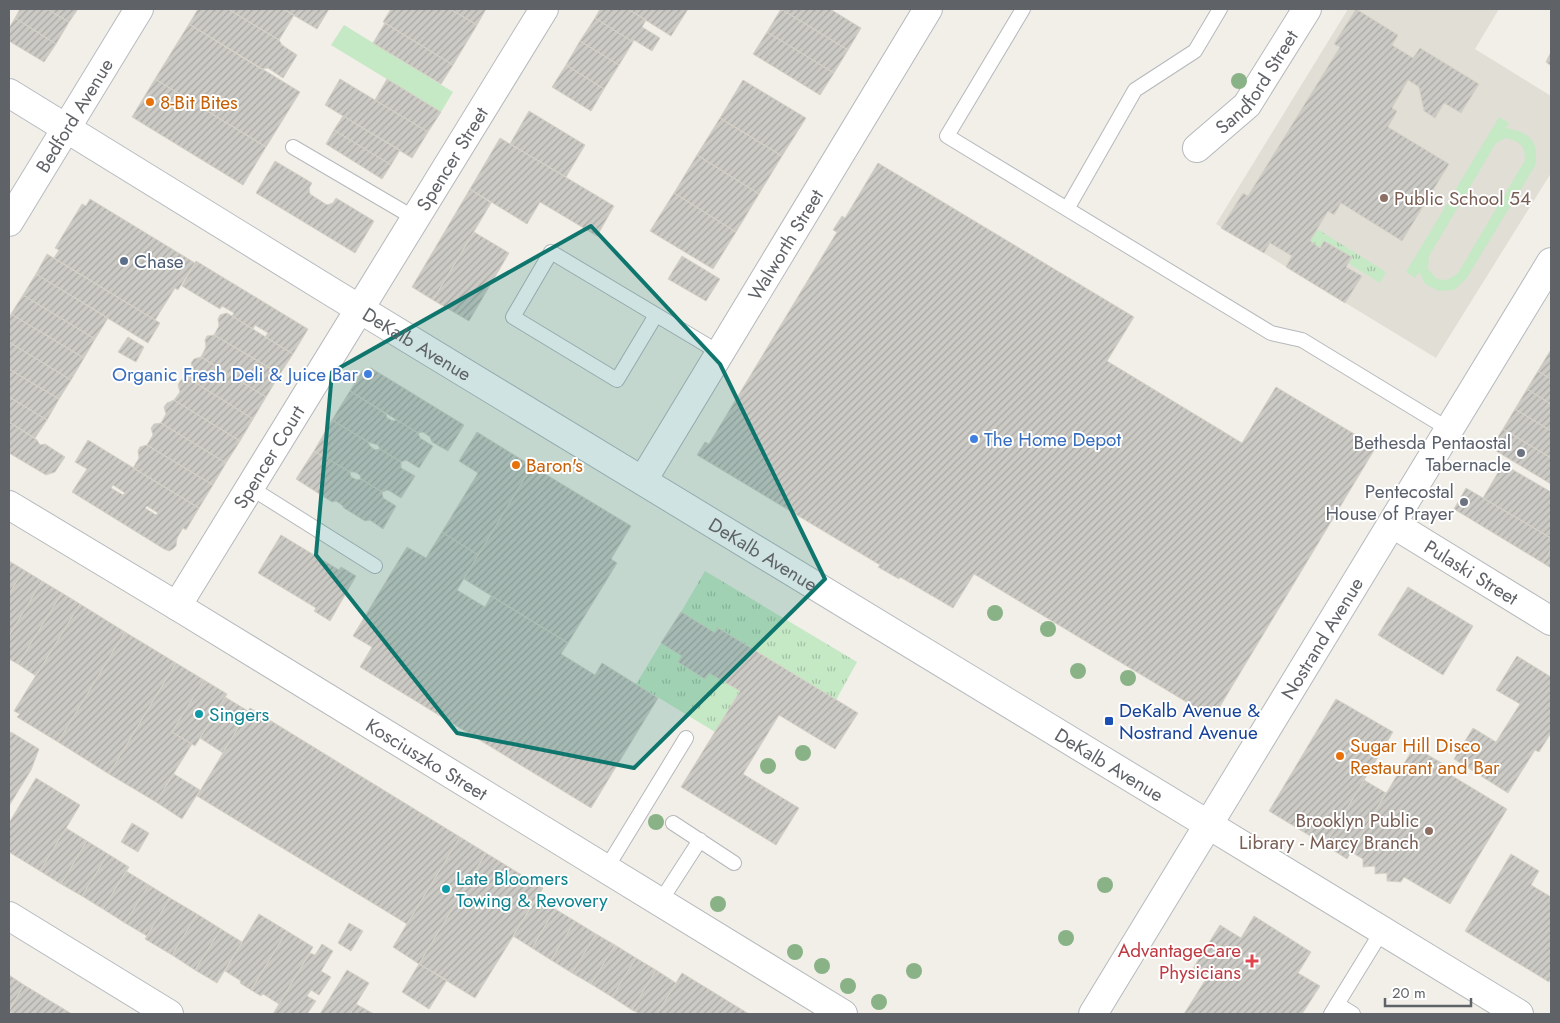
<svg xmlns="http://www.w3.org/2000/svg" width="1560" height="1023" font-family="Jost,sans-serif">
  <defs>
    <pattern id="grass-tufts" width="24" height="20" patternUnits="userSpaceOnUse" patternTransform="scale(1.25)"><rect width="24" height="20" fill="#c5e8c5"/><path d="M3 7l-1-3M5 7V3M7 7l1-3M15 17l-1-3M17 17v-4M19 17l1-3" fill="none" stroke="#a3c0a4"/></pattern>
    <pattern id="building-hatch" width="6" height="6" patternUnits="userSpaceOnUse" patternTransform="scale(1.25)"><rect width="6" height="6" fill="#cccac5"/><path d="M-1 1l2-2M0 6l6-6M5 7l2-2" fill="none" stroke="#a9a8a4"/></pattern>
  </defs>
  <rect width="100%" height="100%" fill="#f1efe8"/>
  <path fill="#e1ded6" d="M1348,9h151l-24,40 76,47v77l-115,185 -220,-134z"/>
  <path fill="url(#grass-tufts)" d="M1317,229l69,43 -6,11 -32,-20 3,-6 -26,-16 -5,7 -10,-7z
    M705,571l152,91 -21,38 -117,-72 -4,5 -34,-21z
    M661,643l21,13 -4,6 27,17 4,-6 31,18 -25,41 -79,-48z"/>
  <path fill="#c5e8c5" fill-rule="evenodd" d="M344,25l109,67 -12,20 -110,-67z
    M1499,117l10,6 -3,5c24,4 34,14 29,38l-69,113 -12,11 -15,1 -14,-7 -6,-12 -4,6 -9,-6zM1506,138c14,4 19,7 19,22l-67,113 -11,7 -10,-1 -9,-10 1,-13 67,-113z"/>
  <path fill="url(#building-hatch)" stroke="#d6d1c6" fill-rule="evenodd" d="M20,9h27l22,13 -13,22 -41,-26z
    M47,9h31l-9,13z
    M198,9h30l51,31 3,5 15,10 -14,23 -15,-10 -7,1 -72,-45z
    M228,9h55l11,6 -15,25z
    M283,9h46l-12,20z
    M391,9h59l27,16 -24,40 -70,-43z
    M450,9h36l-9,16z
    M600,9h28l18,11 -4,7 18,11 -8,13 -18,-11 -1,2 -38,-24z
    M628,9h60l-17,27z
    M781,9h49l31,19 -13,22z
    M781,9l67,41 -14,23 -67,-41z
    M1356,9l42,26 -6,10 21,13 7,-10 59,36 -18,29 -17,-10 -9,15 -11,-7 -5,-24 -11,-7 -16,28 5,3 -9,16 61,37 -47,77 -61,-38 -7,12 -6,-4 -18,30 10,7 4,-7 28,16 -6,10 16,9 -17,27 -59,-36 6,-11 -22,-13 -6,10 -43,-25 22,-35 5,3 92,-149 -6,-3z
    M15,18l41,26 -12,18 -35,-21v-13z
    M595,18l38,24 -14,23 -39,-24z
    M385,23l68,42 -12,19 -68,-41z
    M189,24l111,68 -34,55 -111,-68z
    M767,32l67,41 -14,22 -67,-41z
    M580,41l39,24 -15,24 -38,-24z
    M1551,52v14l-5,-4z
    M566,65l38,24 -13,22 -39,-24z
    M155,79l111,68 -23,38 -111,-68z
    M340,79l88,53 -16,26 -87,-53z
    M387,79l54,33 -13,20 -53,-32z
    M743,80l63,38 -24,38 -62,-38z
    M529,111l56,34 -19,32 -56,-33z
    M343,116l57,34 -9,15 -57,-35z
    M720,118l62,38 -23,38 -62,-39z
    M334,130l57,35 -9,14 -56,-35z
    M500,138l114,68 -17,30 -57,-34 -13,22 -57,-35z
    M697,155l62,39 -23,38 -62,-39z
    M275,161l37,22 -3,5 1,6 17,11 6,-2 3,-5 38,23 -19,32 -99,-60z
    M878,163l256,154 -27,44 135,82 34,-56 100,60 -163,271 -239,-144 -21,34 -53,-31 -1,2 -21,-12 2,-2 -183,-110 8,-13 4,2 128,-212 -4,-2 9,-14 3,2z
    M470,189l21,14 -58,97 -21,-13z
    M674,193l62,39 -23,37 -63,-38z
    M90,199l105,64 -17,27 -3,-2 -20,32 -101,-62 5,-8 -4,-2 27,-44 4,2z
    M474,232l35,21 -40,68 -36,-21z
    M47,254l113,69 -12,20 -112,-69z
    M682,256l38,23 -14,22 -38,-22z
    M196,261l112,68 -15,25 -28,-17 3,-4 -13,-8 -2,4 -21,-13 2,-3 -12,-7 -2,3 -38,-23z
    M36,274l72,44 -13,21 -72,-44z
    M23,295l72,44 -11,19 -73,-44z
    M227,313l66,41 -13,20 -66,-39 5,-9 -1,-7 2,-4z
    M11,314l73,44 -13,22 -62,-38v-24z
    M214,335l66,39 -14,23 -65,-40 5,-10 -1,-7 2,-4z
    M128,337l16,10 -8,15 -18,-10z
    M9,342l62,38 -12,19 -50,-30z
    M1550,351h1v28l-13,-8z
    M201,357l65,40 -13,22 -65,-41 5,-8 -2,-7 3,-4z
    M371,368l93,57 -16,26 -16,-9 -2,-5 -7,-5 -5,1 -68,-42 13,-21z
    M9,369l50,30 -12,21 -38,-23z
    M1538,371l13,8v25l-24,-15z
    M188,378l65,41 -13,22 -66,-41 6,-8 -2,-7 3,-5z
    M1527,389l24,15v27l-36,-22z
    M350,391l36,23 1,4 6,3 4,-1 21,13 2,5 13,8 -14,22 -13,-8 -5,2 -21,-13 -2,-4 -10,-3 -36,-22z
    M9,397l38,23 -12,18 -26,-16z
    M174,400l66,41 -14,22 -65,-40 5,-9 -2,-7 3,-4z
    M1515,409l36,22v27l-48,-29z
    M332,420l36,22 2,4 5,4 5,-1 21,13v6l14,8 -14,22 -13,-8 -6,2 -21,-13 -1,-4 -5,-3h-5l-36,-21z
    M9,422l28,18 3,5 5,-1 20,13 -10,15 -9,3 -37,-22z
    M161,423l65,40 -13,22 -66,-40 6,-10 -2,-7 3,-4z
    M1503,429l48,29v26l-60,-36z
    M477,432l55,34 -54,89 -36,-23 36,-59 -19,-12z
    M88,440l111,68 -13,22 -3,-2 -6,10 -1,8 -3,3 -4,2 -5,-2 -92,-57 15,-23 -12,-7zM113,485l12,8 -2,2 -12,-7zM147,506l11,7 -2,2 -11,-7z
    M147,445l66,40 -14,23 -66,-40 6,-10 -1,-7 2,-4z
    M314,451l36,21 1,5 6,3 4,-1 21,13 1,6 13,8 -13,23 -13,-9 -5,1 -21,-13 -2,-3 -6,-4 -4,1 -36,-23z
    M1503,464l48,28v46l-68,-40z
    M532,466l99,60 -20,33 6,4 -49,80 -104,-64z
    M1466,488l85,50v11l-8,14 -89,-54z
    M442,532l36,23 -21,35 28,17 6,-11 77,47 -7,11 34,21 7,-12 56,35 -67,110 -231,-141 12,-20 -19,-11 54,-89 19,11z
    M281,535l58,35 2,-3 15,9 -26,45 -16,-10 2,-3 -58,-35z
    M1551,549v19l-8,-5z
    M9,561l15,9 -15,24z
    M24,570l18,11 -33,55v-42z
    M42,581l20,12 -44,71 -9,-5v-23z
    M1408,587l65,39 -30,49 -65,-40z
    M62,593l18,11 -44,72 -18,-12z
    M80,604l45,28 -67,110 -41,-25 3,-3 -6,-3z
    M681,612l34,21 3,-5 140,85 -23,36 -56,-34 -36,59 56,34 -23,37 -95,-58 59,-96 -31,-18 -4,6 -27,-17 4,-6 -21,-13z
    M125,632l51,31 -67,111 -51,-32z
    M1517,656l34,21v56l-12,19 -4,-2 -27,43 -54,-34 19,-31 23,14 24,-38 -24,-14z
    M176,663l28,17 -32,52 20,12 -36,58 -47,-28z
    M204,680l23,14 -32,52 -23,-14z
    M225,697l23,14 -25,42 -23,-15z
    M1336,699l57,33 -68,113 -56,-34z
    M250,708l210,129 -53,87 -210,-128z
    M11,732l28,17 -8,21 -22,36v-71z
    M1414,747l33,19 -3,5 63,38 -57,95 -46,-27 -3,5 -14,-1v-8l-12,1v-8l-12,1v-8l-12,-7z
    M174,774l26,16 -18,29 -26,-17z
    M36,778l44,27 -40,66 -31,-19v-29z
    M1364,780l22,13 -39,66 -22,-14z
    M132,823l17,10 -11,19 -17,-10z
    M66,828l21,13 -26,43 -21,-13z
    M460,837l26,16 -67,111 -26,-17z
    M87,841l21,13 -26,42 -21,-12z
    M486,853l57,35 -68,110 -56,-34z
    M108,854l21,13 -26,42 -21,-13z
    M1511,854l28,17 -8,14 20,12v80l-2,5 -84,-51z
    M126,871l23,14 -24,38 -22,-14z
    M149,885l21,13 -23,38 -22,-13z
    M170,898l27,16 -25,41 -27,-16z
    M536,898l19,11 -23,39 -19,-12z
    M555,909l20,12 -24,39 -19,-12z
    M197,914l24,15 -26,41 -23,-15z
    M259,914l28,17 -36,59 -11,-7 1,-2 -16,-10z
    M1254,916l57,36 -13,21 22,13 -18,28h-118l22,-35 -14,-9 28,-45 21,13z
    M575,921l21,13 -24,39 -21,-13z
    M349,923l14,8 -12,20 -13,-8z
    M221,929l21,13 -25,41 -22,-13z
    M287,931l26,16 -34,57 -16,-10 -2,2 -10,-6z
    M596,934l19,11 -24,39 -19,-11z
    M322,944l11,7 -12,20 10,6 -12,18 -8,-5 -4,6 9,5 -9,13h-34l37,-61 5,2z
    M615,945l21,13 -24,39 -21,-13z
    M636,958l20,12 -24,40 -20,-13z
    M419,964l28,16 -18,29 -27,-17z
    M347,970l22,13 -19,31h-30z
    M656,970l20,13 -19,31h-17l-8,-4z
    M682,973l67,41h-92z
    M9,975l15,10 -15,25z
    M24,985l48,29h-59l-4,-3z
    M356,1004l18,10h-24z"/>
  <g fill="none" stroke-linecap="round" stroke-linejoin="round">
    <g stroke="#b5b8bc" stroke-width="16">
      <path id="lane" d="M1023,9l-76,127 324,197 31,7 148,90
        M293,147l123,72
        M1067,209l68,-119 60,-39 25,-42
        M656,315l-39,65 -104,-63 38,-65 169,101
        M251,488l124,78
        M673,823l61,40
        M606,869l80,-131
        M660,902l40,-62
        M1337,1004l16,10
        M1331,1014l51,-83"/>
    </g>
    <g stroke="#b5b8bc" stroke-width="30">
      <g id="street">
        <path id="s1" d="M1197,148l50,-43 60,-96"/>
        <path id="s2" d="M643,480l285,-471"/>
        <path id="s3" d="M9,505l168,101 666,408"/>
        <path id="s4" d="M1393,524l158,97"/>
        <path id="s5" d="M177,606l367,-597"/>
        <path d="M1209,825l310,189"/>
      </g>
    </g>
    <g stroke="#b6babf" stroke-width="30">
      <g id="secondary">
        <path id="s6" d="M9,93l326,201 874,531"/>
        <path id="s7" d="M9,222l130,-213"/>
        <path d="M9,916l160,98"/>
        <path id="s8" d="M1093,1014l458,-752"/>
      </g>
    </g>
    <use href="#lane" stroke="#fff" stroke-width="14"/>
    <use href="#street" stroke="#fff" stroke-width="28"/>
    <use href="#secondary" stroke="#fff" stroke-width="28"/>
  </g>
  <g fill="#89b387">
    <circle cx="1239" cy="81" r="8"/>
    <circle cx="995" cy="613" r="8"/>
    <circle cx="1048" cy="629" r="8"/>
    <circle cx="1078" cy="671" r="8"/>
    <circle cx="1128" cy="678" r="8"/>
    <circle cx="803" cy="753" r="8"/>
    <circle cx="768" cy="766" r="8"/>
    <circle cx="656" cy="822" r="8"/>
    <circle cx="1105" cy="885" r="8"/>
    <circle cx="718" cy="904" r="8"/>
    <circle cx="1066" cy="938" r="8"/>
    <circle cx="795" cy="952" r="8"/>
    <circle cx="822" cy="966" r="8"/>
    <circle cx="914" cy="971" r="8"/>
    <circle cx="848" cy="986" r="8"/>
    <circle cx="879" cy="1002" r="8"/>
  </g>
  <path fill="#0f766e" fill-opacity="0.2" stroke="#0f766e" stroke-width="4" stroke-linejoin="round" d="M591,226l129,138 105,215 -191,189 -177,-35 -141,-178 16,-183z"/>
  <g fill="#e8710a" stroke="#fff" stroke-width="2">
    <circle cx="150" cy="102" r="5"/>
    <circle cx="516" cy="465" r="5"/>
    <circle cx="1340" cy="756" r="5"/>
  </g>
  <g fill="#8d6e63" stroke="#fff" stroke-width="2">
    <circle cx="1384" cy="198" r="5"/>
    <circle cx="1429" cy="831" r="5"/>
  </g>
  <circle fill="#5c6f8a" stroke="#fff" stroke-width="2" cx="124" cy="261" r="5"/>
  <g fill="#3f7fe0" stroke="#fff" stroke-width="2">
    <circle cx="368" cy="374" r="5"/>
    <circle cx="974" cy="439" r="5"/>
  </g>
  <g fill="#6b7280" stroke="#fff" stroke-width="2">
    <circle cx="1521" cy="453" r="5"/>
    <circle cx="1464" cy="502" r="5"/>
  </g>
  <g fill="#0f9aa8" stroke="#fff" stroke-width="2">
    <circle cx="199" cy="714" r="5"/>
    <circle cx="446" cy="889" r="5"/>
  </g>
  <rect fill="#1a4fb4" stroke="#fff" stroke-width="2" x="1104" y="716" width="10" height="10" rx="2.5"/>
  <path fill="#e0444e" stroke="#fff" stroke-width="2" d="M1249.5 953.5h5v5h5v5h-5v5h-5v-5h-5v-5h5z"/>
  <g text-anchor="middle" stroke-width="4" stroke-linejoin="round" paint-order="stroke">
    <g font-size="19" fill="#5f6368" stroke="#fff">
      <text dy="7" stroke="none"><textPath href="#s1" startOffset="90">Sandford Street</textPath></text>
      <text dy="7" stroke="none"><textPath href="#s7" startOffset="125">Bedford Avenue</textPath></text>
      <text dy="7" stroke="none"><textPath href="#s5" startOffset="525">Spencer Street</textPath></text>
      <text dy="7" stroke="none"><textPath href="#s2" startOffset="275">Walworth Street</textPath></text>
      <text dy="7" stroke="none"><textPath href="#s6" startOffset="479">DeKalb Avenue</textPath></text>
      <text dy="7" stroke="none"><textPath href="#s5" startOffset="175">Spencer Court</textPath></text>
      <text dy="7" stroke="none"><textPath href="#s6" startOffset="884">DeKalb Avenue</textPath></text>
      <text dy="7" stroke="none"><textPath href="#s4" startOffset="92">Pulaski Street</textPath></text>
      <text dy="7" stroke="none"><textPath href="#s8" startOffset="440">Nostrand Avenue</textPath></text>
      <text dy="7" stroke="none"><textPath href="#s3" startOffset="489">Kosciuszko Street</textPath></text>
      <text dy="7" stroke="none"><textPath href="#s6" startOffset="1289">DeKalb Avenue</textPath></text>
    </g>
    <g font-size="19" fill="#c56008" stroke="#fff" text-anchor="start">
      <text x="160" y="109">8-Bit Bites</text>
      <text x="526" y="472">Baron's</text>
      <text x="1350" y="752">Sugar Hill Disco<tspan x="1350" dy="22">Restaurant and Bar</tspan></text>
    </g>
    <g font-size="19" fill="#785e54" stroke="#fff" text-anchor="start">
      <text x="1394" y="205">Public School 54</text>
      <text x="1419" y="827" text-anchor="end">Brooklyn Public<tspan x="1419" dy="22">Library - Marcy Branch</tspan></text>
    </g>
    <g font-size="19" fill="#4e5e75" stroke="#fff" text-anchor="start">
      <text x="134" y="268">Chase</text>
    </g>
    <g font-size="19" fill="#366cbe" stroke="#fff" text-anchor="end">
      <text x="358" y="381">Organic Fresh Deli &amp; Juice Bar</text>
      <text x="984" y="446" text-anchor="start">The Home Depot</text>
    </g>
    <g font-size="19" fill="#5b616d" stroke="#fff" text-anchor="end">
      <text x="1511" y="449">Bethesda Pentaostal<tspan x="1511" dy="22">Tabernacle</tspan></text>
      <text x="1454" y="498">Pentecostal<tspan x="1454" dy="22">House of Prayer</tspan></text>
    </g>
    <g font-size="19" fill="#164399" stroke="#fff" text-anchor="start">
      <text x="1119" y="717">DeKalb Avenue &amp;<tspan x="1119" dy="22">Nostrand Avenue</tspan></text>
    </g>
    <g font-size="19" fill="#0d838f" stroke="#fff" text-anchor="start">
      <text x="209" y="721">Singers</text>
      <text x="456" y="885">Late Bloomers<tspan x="456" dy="22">Towing &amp; Revovery</tspan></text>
    </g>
    <g font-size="19" fill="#be3a42" stroke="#fff" text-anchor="end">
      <text x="1241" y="957">AdvantageCare<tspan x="1241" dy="22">Physicians</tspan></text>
    </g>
  </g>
  <rect width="1560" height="1023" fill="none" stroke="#5f6368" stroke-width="20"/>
  <path d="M1385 998v8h86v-8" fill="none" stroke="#5f6368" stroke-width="2.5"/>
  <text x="1392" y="998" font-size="15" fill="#5f6368" stroke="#ffffff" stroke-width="4" paint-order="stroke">20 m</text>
</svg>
